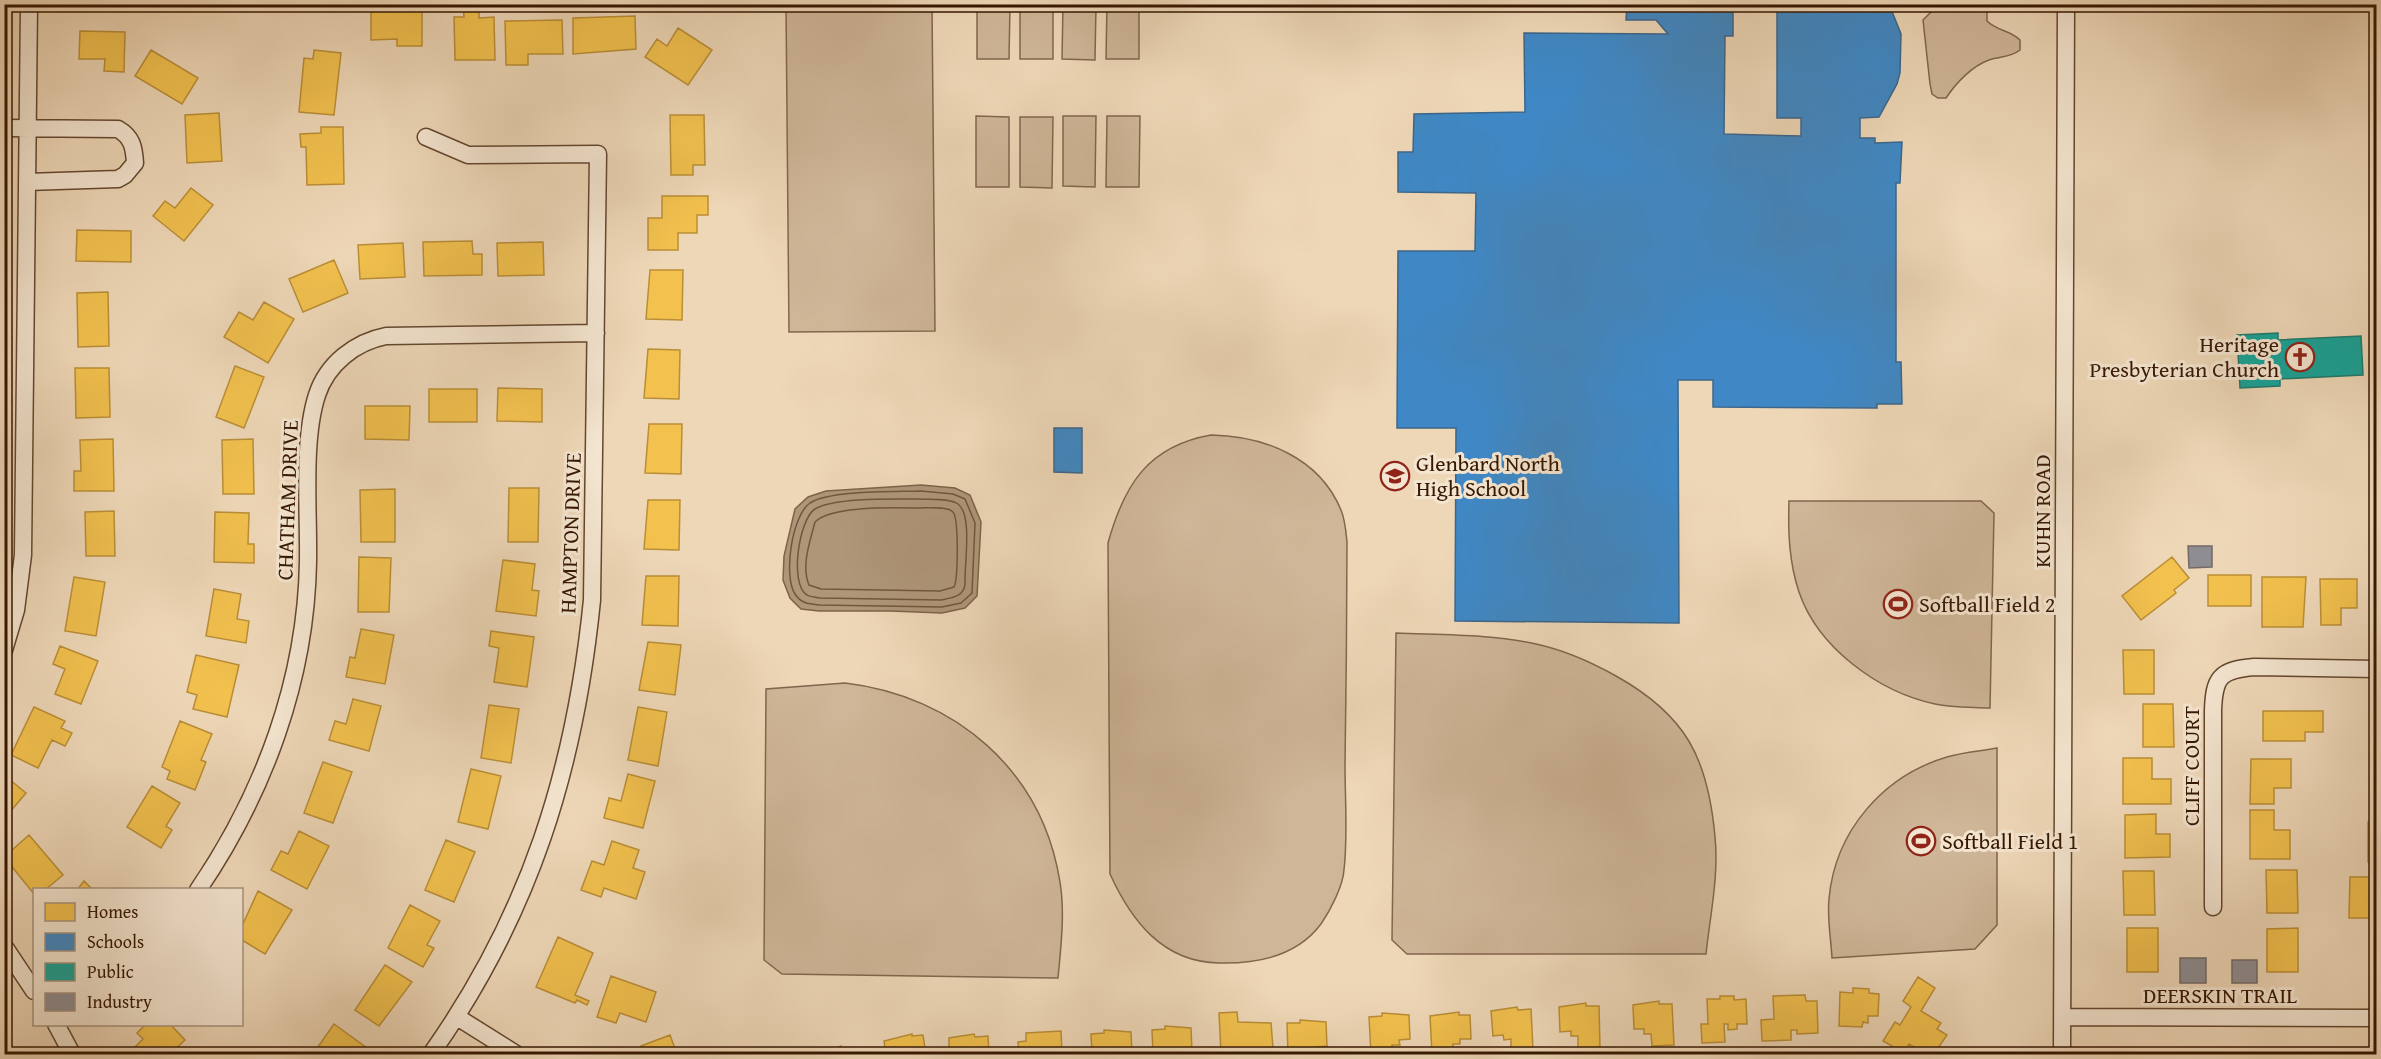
<svg xmlns="http://www.w3.org/2000/svg" width="2381" height="1059" font-family="'Gentium Book Plus',serif">
  <rect width="100%" height="100%" fill="#eed7b7"/>
  <filter id="stains"><feTurbulence type="fractalNoise" baseFrequency=".00333" numOctaves="4"/><feColorMatrix values="0 0 0 0 .2 0 0 0 0 .09 0 0 0 0 .02 0 0 0 .5 -.17"/></filter>
  <radialGradient id="worn" r=".72"><stop offset=".6" stop-color="#630" stop-opacity="0"/><stop offset="1" stop-color="#630" stop-opacity=".3"/></radialGradient>
  <path fill="#cfb698" stroke="#82664d" stroke-width="1.5" d="M1107,4l32,1v54h-33z
    M932,5l3,326 -146,1 -3,-326z
    M977,5h33l-1,54h-32z
    M1020,5h33v54h-33z
    M1063,5h33l-1,55 -33,-1z
    M1938,5h56l-7,6v10c10,10 23,9 33,19v10c-10,8 -20,6 -31,10 -17,6 -33,23 -43,38h-8l-6,-4 -2,-10 -7,-64z
    M976,116l33,1v70h-33z
    M1063,116h33l-1,71 -32,-1z
    M1107,116h33l-1,71h-33z
    M1020,117h33l-1,71 -32,-1z
    M1211,435c53,1 108,22 130,75 4,9 5,22 6,32 0,74 -1,149 -2,223 0,34 3,71 -1,105 -1,16 -14,41 -23,54 -24,32 -65,40 -102,39 -57,-1 -88,-43 -109,-89l-2,-331c16,-58 40,-97 103,-108z
    M1789,501h192l13,12 -4,195c-18,-1 -37,0 -55,-4 -56,-12 -117,-56 -136,-112 -10,-30 -11,-60 -10,-91z
    M1396,633c46,2 95,1 140,11 28,6 55,18 80,32 70,39 92,82 99,161 4,38 -5,79 -9,117h-299l-15,-14z
    M845,683c110,13 197,87 215,199 5,31 1,64 -2,96l-276,-4 -18,-14 2,-271z
    M1997,748v177l-22,24 -143,9c-1,-19 -5,-40 -3,-59 6,-68 54,-123 118,-142 16,-5 34,-6 50,-9z"/>
  <path fill="#af9679" stroke="#7f6349" stroke-width="1.5" d="M921,485l34,3 15,7 11,27 -4,74 -12,12 -23,5 -51,-2h-72l-18,-2 -11,-11 -7,-18 1,-24 11,-47 13,-12 18,-6z"/>
  <path fill="#f2c14e" stroke="#ba8e37" stroke-width="1.5" d="M422,4v42h-25v-7l-26,1v-35z
    M463,5h16v13l15,-1 1,43h-40l-1,-43h10z
    M635,16l1,33 -63,5v-36z
    M562,20l1,34h-35v11h-22l-1,-44z
    M678,28l34,22 -24,35 -43,-28 12,-18 10,7z
    M80,31l45,1 -1,40 -20,-1 1,-12h-26z
    M151,50l47,28 -16,26 -47,-28z
    M314,50l27,3 -7,62 -35,-3 5,-54 9,1z
    M219,113l3,48 -35,2 -2,-48z
    M670,115h34l1,50h-12v10h-22z
    M321,127h22l1,57 -37,1 -1,-38h-5l-1,-13 21,-1z
    M191,188l22,17 -29,36 -31,-25 12,-15 10,7z
    M662,196h46v19h-11v18h-19v17h-30v-32h14z
    M77,230l54,1v31l-55,-1z
    M472,241l1,13h9v21l-58,1 -1,-34z
    M543,242l1,33 -46,1 -1,-33z
    M403,243l2,34 -45,2 -2,-34z
    M334,260l14,33 -45,19 -14,-33z
    M650,270h33l-1,50 -36,-1z
    M108,292l1,54 -31,1 -1,-54z
    M264,302l30,17 -26,44 -44,-26 15,-25 14,8z
    M648,349l32,1 -1,49 -35,-1z
    M235,366l29,11 -20,51 -28,-11z
    M75,368h34l1,49 -34,1z
    M498,388l44,1v33l-45,-1z
    M429,389h48v33h-48z
    M365,406h45l-1,34 -44,-1z
    M649,424h33l-1,50 -36,-1z
    M113,439l1,52h-40v-20h7l-1,-31z
    M253,439l1,55h-31l-1,-54z
    M509,488h30l-1,54h-30z
    M395,489v53h-34l-1,-52z
    M648,500h32l-1,50 -35,-1z
    M114,511l1,45h-29l-1,-44z
    M215,512l34,1 -1,31h6v19l-40,-1z
    M359,557l32,1 -2,54h-31z
    M2172,557l17,21 -15,12 2,3 -35,27 -19,-24z
    M503,560l32,4 -3,26 7,1 -3,25 -40,-5z
    M2208,575h43v31h-43z
    M646,576h33l-1,50 -36,-1z
    M74,577l31,5 -9,54 -31,-5z
    M2262,577h44l-3,50h-41z
    M2320,579h37v29h-16v17h-20z
    M214,589l27,5 -4,25 12,2 -3,22 -40,-7z
    M361,629l33,6 -9,49 -39,-7 4,-20 5,1z
    M491,631l43,6 -7,50 -33,-5 5,-34 -10,-2z
    M648,642l33,3 -6,50 -36,-5z
    M60,646l38,15 -17,43 -26,-10 10,-25 -12,-5z
    M2123,650h31v44h-30z
    M196,655l43,10 -12,52 -34,-8 4,-14 -10,-3z
    M353,699l28,7 -12,45 -40,-11 6,-19 11,3z
    M2143,704h30l1,43h-31z
    M489,705l30,4 -8,54 -30,-5z
    M34,707l31,14 -4,7 11,5 -7,13 -13,-6 -14,28 -27,-13z
    M638,707l29,5 -9,54 -30,-6z
    M2263,711h60v21h-18v9h-42z
    M180,721l32,13 -11,26 5,2 -11,28 -28,-11 3,-8 -8,-4z
    M2123,758h29v21h19v25h-48z
    M2251,759h40v29h-17v16h-24z
    M323,762l29,10 -19,51 -29,-10z
    M471,769l30,7 -13,53 -30,-7z
    M628,774l27,7 -12,47 -39,-10 5,-20 12,3z
    M4,775l22,18 -22,26z
    M152,786l28,17 -14,23 6,4 -11,18 -34,-21z
    M2250,810h24v20h16v29h-40z
    M2156,814v20h14v23l-45,1v-43z
    M2368,822h8v39l-8,1z
    M299,831l30,15 -22,43 -36,-19 10,-19 7,3z
    M29,835l34,40 -18,15h-11v4l-30,-37z
    M446,840l29,12 -21,50 -29,-12z
    M612,841l27,9 -6,18 12,4 -9,27 -32,-11 -3,9 -20,-7 11,-29 12,4z
    M2266,870h31l1,43h-31z
    M2123,871h31l1,44h-31z
    M2350,877h24l2,41h-27z
    M84,881l9,9h-16z
    M258,891l34,19 -27,44 -23,-14v-14z
    M410,905l30,16 -13,24 7,3 -11,19 -35,-19z
    M2127,928h31v44h-31z
    M2298,928v44h-31v-43z
    M558,937l35,16 -18,42 14,6 -2,4 -10,-5 -2,3 -39,-16z
    M385,965l27,17 -33,44 -24,-16z
    M611,976l45,16 -10,30 -26,-9 -4,10 -19,-6z
    M1918,977l17,11 -14,23 20,12 -4,6 10,6 -13,19h-18l-5,-3 3,-4 -5,-3 -5,9 -21,-12 12,-19 5,3 11,-18 -8,-6z
    M1853,988l16,1v4l10,1 -1,22h-10v7l-5,-1 -1,5 -23,-1 1,-34 13,1z
    M1805,995l1,6h11l1,32 -21,1v-4h-6v10l-29,1 -1,-21 13,-1 -1,-23z
    M1720,996h14v4l12,-1 1,25h-10v5l-9,1v-6h-4l1,18 -23,1 -1,-19h7l-1,-25h13z
    M1659,1001v3h13l2,41 -22,1 -1,-12h-7v-5h-10l-1,-24z
    M1586,1003v3h13l1,41 -22,1v-12h-7v-5l-11,1 -1,-25z
    M1517,1007l1,3 13,-1 2,41 -22,1v-12l-7,1 -1,-5 -10,1 -2,-25z
    M1237,1012l1,10 33,1 2,25h-10v5l-7,1h-35l-2,-41z
    M1459,1012v3h11l1,24h-11v5h-7l1,10h-22l-2,-38z
    M1382,1013l27,2 1,24 -11,1 1,5h-8l1,9h-22l-2,-37 13,-1z
    M1300,1020l26,2 1,24 -10,1v4h-7v3h-22l-1,-31h13z
    M146,1024h24l15,16 -15,14h-42l15,-15 -6,-6z
    M334,1024l33,24 -4,6h-50z
    M1165,1026l26,2 1,24 -39,2 -1,-24 13,-1z
    M1104,1030l27,2 1,22h-40l-1,-20 13,-1z
    M1061,1031l1,23h11h-54l-1,-12 8,-1v-8z
    M912,1034v2l11,-1 3,19h-40l-2,-13z
    M974,1034l1,3 13,-1 1,18h-40v-16z
    M670,1035l7,19h-33l-3,-8z
    M841,1046l4,8h-29l12,-5 1,2z"/>
  <path fill="#3f88c5" stroke="#3c668a" stroke-width="1.5" d="M1627,4h106v32h-8l-1,98 77,2v-18h-24v-114h112l12,30 -1,39 -3,11 -18,33 -19,1v20h15v5l27,-1 -2,41h-4v179h5l1,42h-25v4l-164,-1v-27h-35l1,243 -224,-2 1,-193h-59l1,-177h77l1,-58 -78,-1v-40h15l1,-38 111,-2 -1,-79 144,1 -12,-14h-30z
    M1054,428h28v45l-28,-1z"/>
  <path fill="#17a398" stroke="#20796b" stroke-width="1.5" d="M2278,333v7l83,-4 2,39 -83,4v7l-40,2 -3,-53z"/>
  <path fill="#8d8d92" stroke="#736a67" stroke-width="1.5" d="M2188,546h24v21l-23,1z
    M2180,958h26v25h-26z
    M2232,960h25v23h-25z
    M2239,1048v6h-21v-5z"/>
  <g fill="none" stroke-linecap="round" stroke-linejoin="round">
    <path stroke="#72563e" stroke-width="1.5" d="M921,491l32,3 12,5 10,24 -3,70 -11,10 -19,4 -122,-2c-10,-1 -19,-1 -25,-11 -12,-18 -3,-79 15,-91 21,-13 85,-11 111,-12z
      M920,499c11,1 29,-1 38,5 15,11 6,62 7,80 -1,13 -14,14 -24,16l-121,-2c-4,-1 -10,-1 -13,-3 -18,-11 -8,-76 8,-86 19,-12 81,-10 105,-10z
      M920,508c8,0 28,-2 33,4 6,7 5,67 1,75l-14,4 -119,-2 -12,-4c-8,-20 1,-43 6,-63 16,-17 82,-14 105,-14z"/>
    <g stroke="#64472f" stroke-width="19">
      <path id="street" d="M4,128l114,1c14,8 16,18 17,34l-10,12 -7,4 -91,3
        M426,137l42,18 130,-1 -6,446c-17,170 -62,314 -161,454
        M4,650l12,-40 7,-55 6,-551
        M198,890c66,-97 108,-210 110,-328 1,-49 -6,-121 9,-167 10,-31 38,-53 69,-59l210,-3
        M2213,907v-196c1,-34 7,-41 41,-44l122,2
        M4,946l30,45
        M457,1017l59,37
        M2063,1017l313,1
        M56,1024l16,30
        M2062,1054l4,-1050"/>
    </g>
    <use href="#street" stroke="#f4e5d0" stroke-width="16"/>
  </g>
  <defs>
    <g id="church-ring" transform="scale(1.5)"><circle r="9.5" fill="#f4e5d0" stroke="#8f2418" stroke-width="1.5"/><path d="M-1.2-6h2.4v3.5h3.3v2.4h-3.3V6h-2.4V-.1h-3.3v-2.4h3.3Z" fill="#8f2418"/></g>
    <g id="school-ring" transform="scale(1.5)"><circle r="9.5" fill="#f4e5d0" stroke="#8f2418" stroke-width="1.5"/><path d="M0-5L7-2L0 1L-7-2ZM-4 1L0 2.5L4 1V4Q0 6-4 4Z" fill="#8f2418"/></g>
    <g id="stadium-ring" transform="scale(1.5)"><circle r="9.5" fill="#f4e5d0" stroke="#8f2418" stroke-width="1.5"/><path d="M0-5a6.5 5 0 1 0 0 10a6.5 5 0 1 0 0-10ZM-3.5-1.8h7v3.6h-7Z" fill="#8f2418"/></g>
  </defs>
  <g fill-rule="evenodd">
    <use href="#church-ring" x="2300" y="357"/>
    <use href="#school-ring" x="1395" y="476"/>
    <use href="#stadium-ring" x="1898" y="604"/>
    <use href="#stadium-ring" x="1921" y="841"/>
  </g>
  <g text-anchor="middle" stroke-width="6" stroke-linejoin="round" paint-order="stroke">
    <g font-size="22" fill="#361702" stroke="#f4e5d0" text-anchor="start">
      <text x="2279" y="352" text-anchor="end">Heritage<tspan x="2279" dy="25">Presbyterian Church</tspan></text>
      <text x="1416" y="471">Glenbard North<tspan x="1416" dy="25">High School</tspan></text>
      <text x="1919" y="612">Softball Field 2</text>
      <text x="1942" y="849">Softball Field 1</text>
    </g>
    <g font-size="22" fill="#361702" stroke="#f4e5d0">
      <text transform="translate(287 500) rotate(-88)" y="8">CHATHAM DRIVE</text>
      <text transform="translate(2042 511) rotate(-90)" y="8">KUHN ROAD</text>
      <text transform="translate(570 533) rotate(-88)" y="8">HAMPTON DRIVE</text>
      <text transform="translate(2191 766) rotate(-90)" y="8">CLIFF COURT</text>
      <text x="2220" y="1003">DEERSKIN TRAIL</text>
    </g>
  </g>
  <rect width="2381" height="1059" fill="none" stroke="#eed7b7" stroke-width="24"/>
  <rect x="6" y="6" width="2369" height="1047" fill="none" stroke="#361702" stroke-width="3"/>
  <rect x="12" y="12" width="2357" height="1035" fill="none" stroke="#361702" stroke-width="1.5"/>
  <rect x="33" y="888" width="210" height="138" fill="#f4e5d0" stroke="#a8937e" stroke-width="1.5"/>
  <rect x="45" y="903" width="30" height="18" fill="#f2c14e" stroke="#a8937e" stroke-width="1.5"/>
  <text x="87" y="918" font-size="18" fill="#361702">Homes</text>
  <rect x="45" y="933" width="30" height="18" fill="#3f88c5" stroke="#a8937e" stroke-width="1.5"/>
  <text x="87" y="948" font-size="18" fill="#361702">Schools</text>
  <rect x="45" y="963" width="30" height="18" fill="#17a398" stroke="#a8937e" stroke-width="1.5"/>
  <text x="87" y="978" font-size="18" fill="#361702">Public</text>
  <rect x="45" y="993" width="30" height="18" fill="#8d8d92" stroke="#a8937e" stroke-width="1.5"/>
  <text x="87" y="1008" font-size="18" fill="#361702">Industry</text>
  <rect width="100%" height="100%" filter="url(#stains)"/>
  <rect width="100%" height="100%" fill="url(#worn)"/>
</svg>
